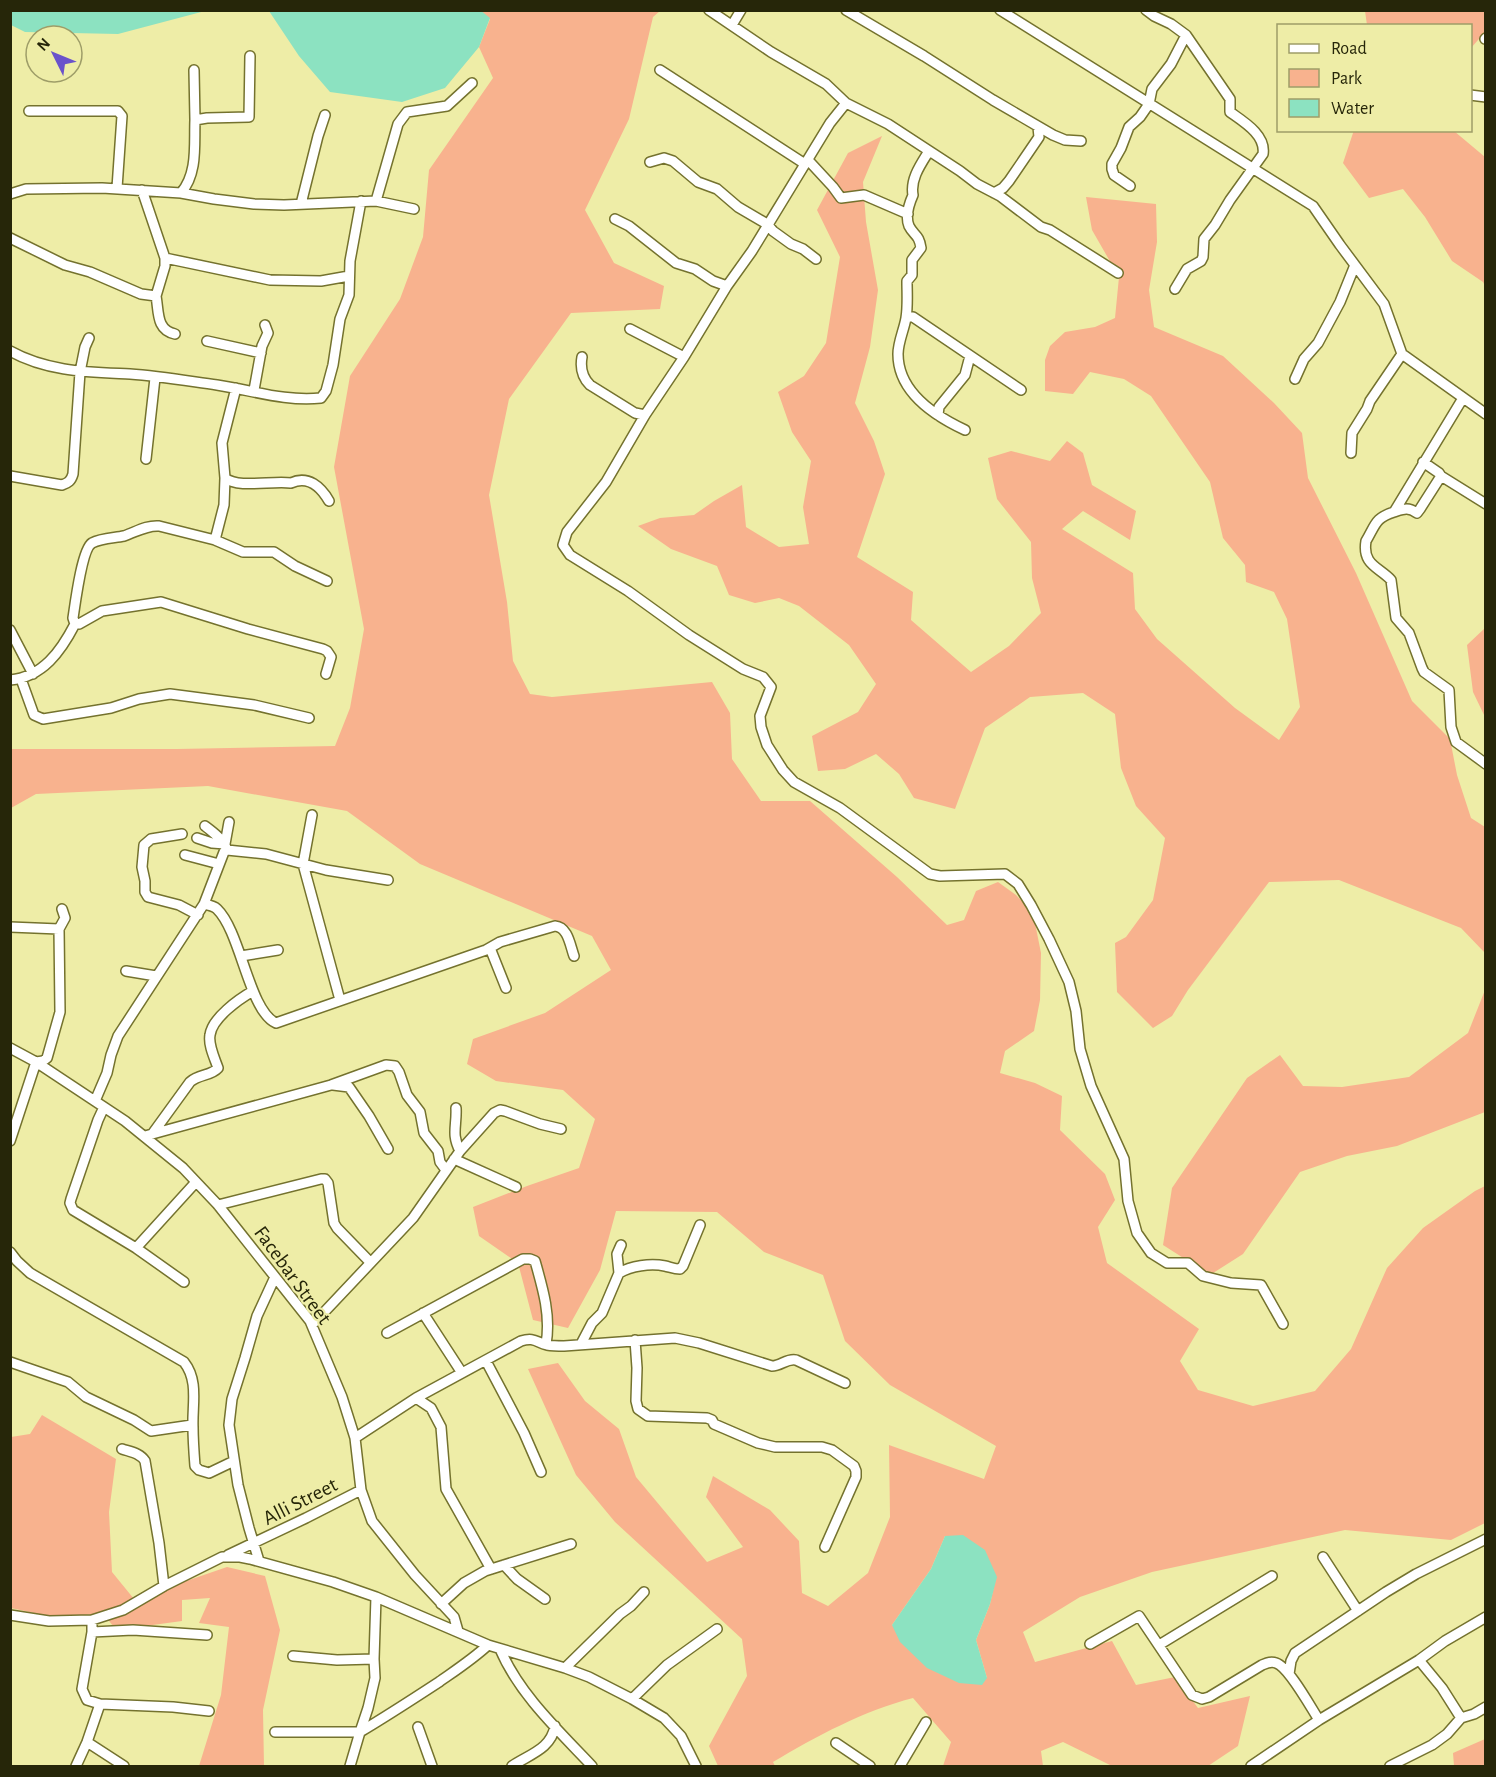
<svg xmlns="http://www.w3.org/2000/svg" width="1496" height="1777" font-family="'Alegreya Sans',sans-serif">
  <rect width="100%" height="100%" fill="#eeeda7"/>
  <path fill="#f8b28e" fill-rule="evenodd" d="M480,11h180l-7,6 -24,102 -44,91 29,53 50,23 -4,23 -89,4 -62,86 -20,96 18,107 6,59 17,33 22,3 160,-15 18,31 2,46 29,42h49l87,76 50,48 17,-5 12,-29 22,-9 18,13 17,18 8,40 -1,47 -6,31 -29,20 -5,22 35,10 27,13 -2,34 45,44 10,26 -17,27 9,36 92,66 -19,32 18,29 55,16 62,-15 36,-42 36,-81 36,-40 52,-37 10,-5v337l-34,17 -106,-10 -193,42 -72,25 -57,35 12,30 77,-21 24,44 39,-8 23,31 52,-12 -12,50 -30,20h-96l-49,-24 -22,9 2,15h-100l8,-24 -38,-44c-50,13 -96,38 -140,64l2,4h-57l-9,-20 38,-70 -5,-37 -127,-117 -39,-47 -48,-106 30,-6 27,38 34,28 17,48 71,85 36,-15 -37,-50 7,-21 57,34 29,31 3,52 26,13 40,-33 22,-56 -1,-72 95,34 12,-33 -106,-61 -45,-44 -22,-66 -59,-23 -47,-40 -101,-1 -16,59 -32,58 -35,-8 -15,-57 -39,-27 -6,-29 54,-21 52,-18 16,-49 -32,-29 -67,-9 -29,-17 6,-25 72,-26 66,-43 -19,-34 -172,-72 -73,-53 -139,-25 -172,8 -25,14v-59h166l158,-3 15,-38 14,-79 -30,-162 16,-91 50,-77 23,-62 6,-67 64,-92 -14,-31 11,-28zM945,1536l51,41 -6,27 -14,36 11,38 -95,-53 39,-56z
    M1365,11h120v21l-14,16 -1,-22 -103,-1z
    M1354,130l100,1 31,26v129l-2,-4 -31,-21 -27,-44 -22,-28 -34,9 -26,-35z
    M882,136l-19,46 3,40 12,68 -8,57 -15,56 19,38 11,33 -28,83 56,35 -2,28 60,52 38,-26 32,-33 -9,-35 -1,-36 -34,-43 -9,-41 23,-7 39,10 17,-20 16,12 9,32 44,26 -6,29 -47,-29 -21,18 71,44 2,36 22,30 78,69 44,32 21,-33 -13,-88 -13,-27 -28,-10 -1,-17 -22,-27 -13,-56 -59,-86 -27,-17 -34,-7 -17,22 -28,-3v-31l5,-14 15,-14 30,-5 20,-9 4,-41 -27,-47 -6,-33 70,7 1,38 -8,48 5,37 69,29 51,47 28,30 6,45 48,95 56,128 38,38 7,36 14,43 14,9v126l-24,-25 -122,-48 -70,2 -81,108 -16,26 -19,12 -36,-36 -2,-49 11,-6 27,-37 12,-62 -29,-32 -15,-38 -6,-54 -32,-21 -53,4 -45,31 -30,81 -41,-11 -15,-24 -23,-20 -31,15 -27,2 -6,-35 46,-24 18,-28 -27,-39 -50,-39 -20,-8 -24,5 -26,-8 -12,-29 -46,-17 -33,-23 22,-8 34,-3 20,-14 28,-16 4,42 33,20 30,-3 -6,-37 8,-46 -19,-29 -14,-40 26,-16 22,-33 14,-86 -23,-47 31,-57z
    M1485,628v89l-12,-25 -6,-47z
    M1485,990v122l-88,34 -50,10 -47,16 -57,82 -33,21 -47,-30 9,-57 75,-110 33,-23 23,31 39,1 67,-10 59,-44z
    M42,1415l74,44 -7,53 3,60 22,27 93,-32 38,9 15,54 -17,80 1,56h-65l22,-71 8,-68 -30,-4 11,-25 -28,2v21l-66,9 -13,-17 -46,5 -46,-10v-171l19,-3z
    M1485,1739v27h-31l-1,-13z"/>
  <path fill="#8ce2c1" d="M11,10h194v1l-87,23 -93,-2 -14,-7z
    M480,10l10,8 -11,29 -34,41 -43,14 -72,-10 -31,-36 -30,-45z
    M963,1535l22,15 12,27 -7,27 -14,36 11,38 -5,7 -23,-2 -32,-15 -27,-26 -8,-17 39,-56 14,-33z"/>
  <g fill="none" stroke-linecap="round" stroke-linejoin="round">
    <g stroke="#74722e" stroke-width="12">
      <path id="minor" d="M709,10l62,42 55,32 20,19 -16,20 -78,128 -25,35 -43,71 -39,58 -39,67 -39,50 -4,13 7,10 58,36 61,44 54,34 20,8 8,10 -11,29 1,11 6,18 16,25 11,12 46,26 90,66 10,2 65,-2 13,10 13,21 18,34 20,43 7,29 4,38 11,37 33,73 4,42 9,32 14,20 16,10h21l15,13 28,7 30,2 22,39
        M846,10l78,46 69,44 60,35 12,5 16,1
        M1000,10l313,196 27,39 44,59 18,50 84,60
        M1146,10l8,6 17,8 15,11 44,64v13c14,10 36,23 33,42l-33,46 -15,25 -11,14 -1,18 -2,4 -14,8 -12,20
        M732,25l9,-15
        M1485,39l1,-1
        M194,70l1,50
        M660,70l145,94
        M1470,95l16,2
        M846,103l42,21 72,47 17,13 23,12 41,31 9,3 68,43
        M29,111h89l4,5 -5,72
        M929,151c-8,13 -19,28 -16,44 -4,9 -8,21 -4,31 5,10 10,8 12,22l-9,12v15l-5,6c0,12 1,25 -1,37 -2,12 -8,24 -8,36 0,38 37,62 67,76
        M808,160l25,27 8,11 23,-3 44,19
        M650,162l14,-4 9,3 25,21 19,7 21,18 29,17 6,7 18,13 12,5 13,10
        M1130,186l-16,-11 -2,-6v-5l9,-16 8,-21 11,-10 9,-13 3,-15 19,-25 15,-29
        M181,193c17,-20 13,-48 14,-73l12,-2 42,-1 1,-61
        M994,193l9,-5 6,-7 30,-44 -1,-10
        M10,194l16,-5 76,-1 79,5 33,6 40,5 30,1 92,-4 38,8
        M376,201l22,-77 9,-12 40,-6 25,-23
        M301,204l17,-68 7,-21
        M615,219l14,7 47,37 19,6 18,12 14,5
        M10,238l55,27 25,7 51,22 15,2 9,-30v-8l-23,-68
        M165,258l105,22 51,1 28,-5
        M156,296c3,16 0,34 19,38
        M907,317h6l108,73
        M630,329l54,28
        M207,341l54,12
        M10,351c38,21 79,21 120,23 29,2 58,7 87,11 34,5 69,17 104,13l5,-7 7,-26 7,-46 9,-24 1,-34 11,-60
        M582,357c-2,11 0,20 8,28l45,28 10,2
        M1295,379l9,-20 14,-16 22,-41 15,-37
        M254,390l8,-44 6,-13 -3,-8
        M938,415l1,-8 26,-32 5,-19
        M1351,453l1,-20 15,-24 3,-8 32,-47
        M146,459l9,-81
        M1423,462l16,11 2,3 -21,33 -3,4c-9,-6 -13,-4 -23,-1 -19,6 -18,12 -28,29 -4,24 13,26 25,39l5,38 13,15 13,35 2,4 25,18 2,37 5,15 30,22
        M10,476l52,9c6,-2 9,-4 11,-11l7,-102 5,-25 4,-9
        M1441,476l45,28
        M225,478c14,11 48,2 66,5 17,-8 30,4 38,18
        M1394,512l69,-114
        M215,540l9,-35 1,-27 -3,-35 14,-55
        M75,624h4l23,-13 59,-9 87,27 75,20 4,2 4,6 -5,17
        M10,630l23,44
        M21,679l13,36 9,4 68,-11 28,-9 31,-5 84,11 55,13
        M10,680c33,-3 51,-29 65,-56l-2,-6c2,-13 9,-69 19,-75 9,-5 22,-5 32,-7 12,-4 22,-11 35,-10l56,14 28,12h31l21,14 32,15
        M312,815l-9,49 37,136
        M205,826c8,6 19,14 22,24
        M182,834l-31,5 -7,6 -2,22 3,14v11l3,5 31,8 19,10
        M197,838l15,5 13,1
        M225,844l4,-22
        M227,850l39,4 60,16 62,10
        M185,855l34,9
        M204,904c5,1 10,2 13,5 24,23 32,102 59,114l210,-73 14,-8 55,-16c13,1 15,19 19,30
        M10,927l49,2
        M490,948l16,40
        M241,956l37,-6
        M126,971l30,5
        M10,1048l26,14 89,59 58,47 35,37 92,116 32,76 13,41 6,52 11,31 43,54 39,42 4,14
        M36,1062l7,-1 4,-3 13,-46 -1,-83 6,-11 -3,-9
        M333,1085l16,2 20,29 19,33
        M95,1101l12,-28 4,-18 7,-19 86,-132 20,-52 3,-2
        M104,1107l-6,13 -27,79 -1,4 3,7 63,38 48,34
        M456,1108c1,18 -5,26 4,43
        M153,1133l37,-51c9,-8 21,-6 28,-14 -3,-9 -10,-23 -8,-33 2,-17 29,-36 43,-44
        M145,1136l186,-51 55,-20 9,1 4,6 8,23 13,17 4,21 14,18 2,11 6,8
        M10,1141l26,-79
        M454,1159l62,28
        M218,1205l103,-26h4l3,4 6,40 3,5 33,34
        M136,1248l60,-66
        M10,1252l7,9 13,12 154,89c15,19 8,43 9,65 0,13 1,26 2,39l4,4 10,3 25,-12
        M619,1273l-2,-19 4,-9
        M423,1313l39,60
        M312,1325l101,-107 47,-67 34,-38 6,-3 5,1 35,13 21,5
        M387,1333l136,-74h7l5,2c8,28 16,55 11,83
        M635,1340l2,28 -1,33 2,8 10,7 59,2 5,2 2,4 44,19 17,4h47l10,3 22,16 2,5v6l-31,70
        M581,1344l11,-21 10,-10 17,-40c12,-7 31,-10 46,-7 5,1 9,3 15,3l3,-3 17,-41
        M486,1361l38,72 17,39
        M10,1362l58,20 18,15 48,23 17,11 41,-6
        M416,1398l15,10 10,19 5,62 45,80
        M355,1438l61,-40 105,-57c13,-4 15,1 26,4 6,1 12,1 17,1l111,-8 24,5 73,23c9,0 15,-8 24,-6l49,23
        M122,1449c9,3 18,4 23,12l14,82 5,43
        M228,1555l78,-37 55,-28
        M1323,1557l35,54
        M259,1561l-10,-33 -11,-43 -9,-60 3,-26 13,-41 12,-42 18,-39
        M504,1565l13,14 28,20
        M441,1604l23,-21 21,-12 86,-27
        M10,1615l39,6 43,-1 31,-10 41,-24 58,-29h18l10,2 83,23 43,15 112,48 77,23 24,9 43,22 32,19 17,18 15,30
        M92,1620v12l-10,57 5,11 13,4 73,3 36,4
        M92,1632l41,-2 74,5
        M1090,1644l49,-28 53,79 10,4 7,-2 53,-32c5,-2 9,-4 14,-2 13,4 35,45 43,57
        M1159,1645l113,-69
        M500,1649c19,45 59,82 92,117
        M293,1656l44,4 37,-1
        M1419,1660l23,28 19,30
        M565,1668l55,-54 11,-8 13,-14
        M1289,1674l2,-13 4,-8 91,-61 30,-18 70,-35
        M632,1699l35,-34 50,-36
        M418,1727l14,39
        M275,1732h85l8,-24 7,-30 -1,-19 2,-62
        M87,1742l37,24
        M836,1743l34,23
        M76,1766l11,-24 13,-38
        M350,1766l10,-34c27,-16 53,-33 79,-50 17,-12 34,-23 49,-37
        M512,1766c18,-12 39,-17 43,-40
        M900,1766l26,-44
        M1251,1766l68,-46 100,-60 26,-19 41,-24
        M1390,1766l42,-21 15,-11 14,-16 13,-4 12,-7"/>
    </g>
    <use href="#minor" stroke="#fff" stroke-width="9"/>
  </g>
  <g text-anchor="middle" stroke-width="4.5" stroke-linejoin="round" paint-order="stroke">
    <g font-size="21" fill="#262609" stroke="#eeeda7">
      <text transform="translate(293 1275) rotate(54)" y="7">Facebar Street</text>
      <text transform="translate(300 1501) rotate(-27)" y="7">Alli Street</text>
    </g>
  </g>
  <rect width="1496" height="1777" fill="none" stroke="#262609" stroke-width="24"/>
  <rect x="1277" y="24" width="195" height="108" fill="#eeeda7" stroke="#9e9d68" stroke-width="1.5"/>
  <rect x="1289" y="44" width="30" height="9" fill="#ffffff" stroke="#9e9d68" stroke-width="1.5"/>
  <text x="1331" y="54" font-size="18" fill="#262609">Road</text>
  <rect x="1289" y="69" width="30" height="18" fill="#f8b28e" stroke="#9e9d68" stroke-width="1.5"/>
  <text x="1331" y="84" font-size="18" fill="#262609">Park</text>
  <rect x="1289" y="99" width="30" height="18" fill="#8ce2c1" stroke="#9e9d68" stroke-width="1.5"/>
  <text x="1331" y="114" font-size="18" fill="#262609">Water</text>
  <g transform="translate(54 54) rotate(313)"><circle r="28" fill="#eeeda7" stroke="#9e9d68" stroke-width="1.5"/>
  <path d="M0-4.5L10 22L0 15L-10 22Z" fill="#6a52cb"/>
  <text y="-9" font-size="16" font-weight="bold" text-anchor="middle" fill="#262609">N</text>
  </g>
</svg>
